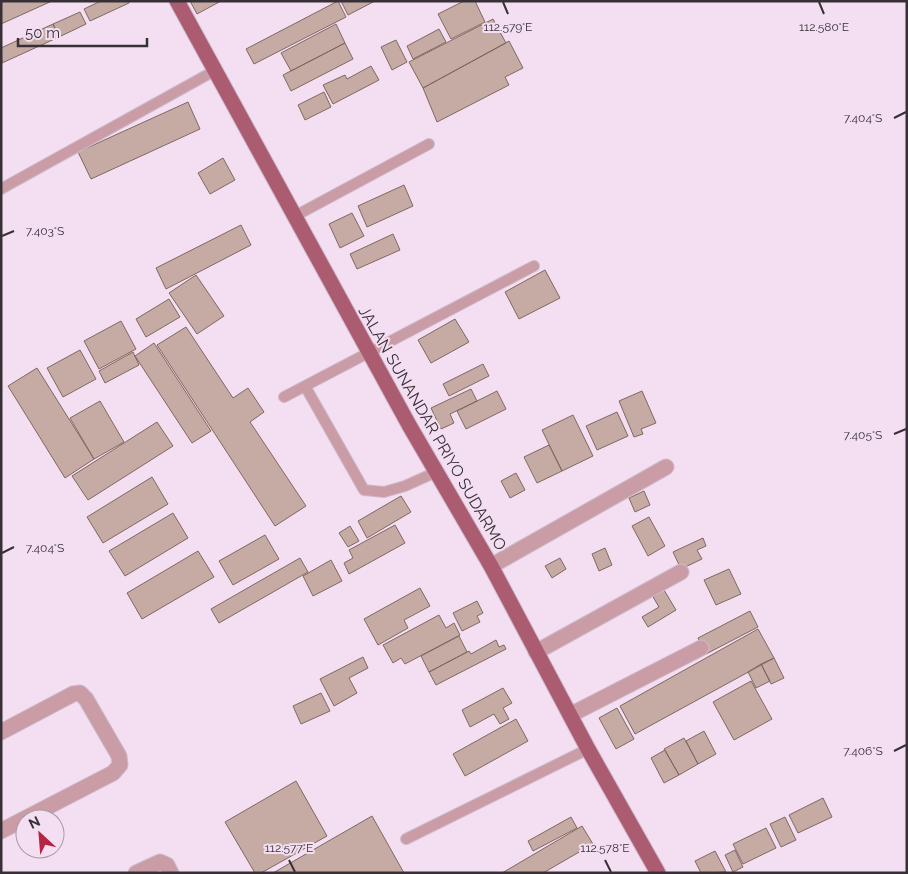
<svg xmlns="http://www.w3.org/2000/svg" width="908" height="874" font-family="Raleway,sans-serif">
  <rect width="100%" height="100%" fill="#f3dff1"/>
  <path fill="#c5aba4" stroke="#806861" d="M1,1h51l-51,23z
    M101,1h28v2l-39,18 -6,-12z
    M190,1h31l-24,13z
    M338,1l8,16 -92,47 -8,-15z
    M341,1h34l-27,14z
    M464,1h11l10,21 -34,17 -13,-25z
    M80,12l6,12 -27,13 -6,-13z
    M493,19l13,24 -83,45 -14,-26z
    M53,24l6,13 -57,26 -1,-15z
    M336,24l9,19 -54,28 -10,-18z
    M439,29l7,13 -33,17 -6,-13z
    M396,40l11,22 -15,8 -11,-23z
    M509,41l14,27 -18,9 4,8 -72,37 -14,-34z
    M345,43l8,16 -62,32 -8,-16z
    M371,66l8,14 -46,24 -10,-19 22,-10 2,4z
    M324,92l7,15 -26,13 -7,-15z
    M188,102l12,27 -109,50 -13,-27z
    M223,158l12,22 -25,14 -12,-21z
    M404,185l9,21 -46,21 -9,-21z
    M352,213l12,23 -24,12 -11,-24z
    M241,225l10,20 -85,44 -10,-21z
    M393,234l7,16 -43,19 -7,-15z
    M545,270l15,28 -41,21 -14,-27z
    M196,275l28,41 -27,18 -28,-41z
    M169,299l11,18 -34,20 -10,-18z
    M455,319l14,23 -38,21 -13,-23z
    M121,321l15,28 -37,20 -15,-28z
    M186,327l47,71 15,-10 16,24 -14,10 56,84 -31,20 -118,-181z
    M154,343l57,88 -19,12 -57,-87z
    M80,350l16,29 -33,18 -16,-29z
    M133,352l6,13 -34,18 -6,-12z
    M483,364l6,12 -40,20 -6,-12z
    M37,368l57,91 -29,19 -57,-92z
    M471,389l6,12 -27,13 4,9 -13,6 -10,-21z
    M497,391l9,18 -40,20 -9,-18z
    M642,391l14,32 -15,6 2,5 -9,3 -15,-36z
    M100,401l24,41 -30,17 -24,-41z
    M617,412l11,24 -31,14 -11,-24z
    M573,415l20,41 -31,15 -20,-41z
    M157,422l16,24 -85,54 -16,-24z
    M549,445l13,26 -25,12 -13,-26z
    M516,473l9,17 -15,8 -9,-17z
    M152,477l16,27 -65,39 -16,-26z
    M644,491l6,14 -15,7 -6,-14z
    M401,496l10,16 -44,26 -9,-17z
    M173,513l15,25 -63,38 -16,-25z
    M649,517l16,29 -17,10 -16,-30z
    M395,525l10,18 -56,31 -5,-11 9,-5 -4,-8z
    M350,526l9,15 -11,6 -9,-14z
    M265,535l14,24 -46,26 -14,-24z
    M703,538l3,8 -9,4 5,9 -21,10 -8,-17z
    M605,548l7,17 -13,6 -7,-17z
    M198,551l16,26 -72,42 -15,-26z
    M300,558l8,14 -89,51 -8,-14z
    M560,558l6,11 -14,9 -7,-12z
    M331,560l11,21 -29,15 -10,-20z
    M729,569l12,25 -25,11 -12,-25z
    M420,588l10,18 -26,14 4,8 -30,17 -14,-26z
    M664,590l12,20 -28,17 -6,-10 17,-10 -6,-10z
    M477,601l6,12 -6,3 3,6 -18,9 -9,-18z
    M750,611l8,16 -52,27 -8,-16z
    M439,615l7,13 8,-5 6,12 -55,29 -4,-6 -8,5 -10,-18z
    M758,629l16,29 -139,76 -15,-28z
    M459,636l8,16 -38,20 -8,-16z
    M496,640l3,7 5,-2 2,4 -70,36 -7,-13 40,-21 2,3z
    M363,657l5,11 -19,10 8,15 -23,13 -14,-27z
    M774,658l10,20 -13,6 -10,-20z
    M761,664l9,17 -14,7 -8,-16z
    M751,681l21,38 -38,21 -21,-38z
    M503,688l9,15 -9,5 6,11 -9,5 -6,-10 -24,13 -8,-17z
    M321,693l9,18 -29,13 -8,-18z
    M617,708l17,31 -18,10 -17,-31z
    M516,719l12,22 -63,35 -12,-22z
    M704,731l12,23 -18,10 -12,-23z
    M684,738l14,26 -19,11 -15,-26z
    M665,750l14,25 -15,8 -13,-25z
    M296,781l31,55 -66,37h-6l-30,-51z
    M823,798l9,19 -34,16 -9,-18z
    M372,816l32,57h-131z
    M571,817l6,11 -44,23 -5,-10z
    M785,817l11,23 -15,7 -11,-23z
    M582,826l11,18 -50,29h-41z
    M766,828l10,20 -33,16 -10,-20z
    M735,850l8,17 -10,5 -8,-17z
    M715,851l11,21 -25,1 -6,-12z"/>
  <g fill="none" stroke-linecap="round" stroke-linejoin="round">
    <g stroke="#cebccc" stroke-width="12">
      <path id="lane" d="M1,189l213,-118
        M295,216l134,-72
        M305,386l59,104 20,2 21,-6 31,-14
        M284,397l250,-131
        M406,839l182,-90"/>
    </g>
    <g stroke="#cebccc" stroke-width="17">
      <path id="street" d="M491,566l175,-99
        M536,652l145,-80
        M570,715l131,-67
        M1,732l72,-38 7,-1 6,6 33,57 1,9 -7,8 -112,58
        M136,873l24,-11 7,3 4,8"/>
    </g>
    <g stroke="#cebccc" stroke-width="17">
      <path id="primary" d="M177,1l232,424 82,141 97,183 70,124"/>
    </g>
    <use href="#lane" stroke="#ca9ca6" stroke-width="10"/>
    <use href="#street" stroke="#ca9ca6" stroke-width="15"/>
    <use href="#primary" stroke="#ac5c71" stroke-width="15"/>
  </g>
  <path fill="none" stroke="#383037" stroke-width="2" d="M503,2l5,12M819,2l5,12M894,118l12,-6M2,236l12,-5M894,434l12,-5M2,553l12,-6M894,751l12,-6M289,860l6,12M605,860l6,12"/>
  <g text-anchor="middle" stroke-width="4" stroke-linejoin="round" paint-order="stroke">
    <g font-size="16" fill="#383037" stroke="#f3dff1">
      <text transform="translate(433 428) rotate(60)" y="6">JALAN SUNANDAR PRIYO SUDARMO</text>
    </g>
  </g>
  <g font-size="12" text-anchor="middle" fill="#383037" stroke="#f3dff1" stroke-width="4" stroke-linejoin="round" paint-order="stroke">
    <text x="508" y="31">112.579°E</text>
    <text x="824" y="31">112.580°E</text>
    <text x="863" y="122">7.404°S</text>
    <text x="45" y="235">7.403°S</text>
    <text x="863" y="439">7.405°S</text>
    <text x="45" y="552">7.404°S</text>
    <text x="863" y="755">7.406°S</text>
    <text x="289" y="852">112.577°E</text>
    <text x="605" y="852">112.578°E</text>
  </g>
  <rect width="908" height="874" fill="none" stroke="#383037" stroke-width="5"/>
  <g transform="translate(40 834) rotate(334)"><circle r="24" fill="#f3dff1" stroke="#a899a7"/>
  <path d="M0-4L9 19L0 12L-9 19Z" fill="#b62444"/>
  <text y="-8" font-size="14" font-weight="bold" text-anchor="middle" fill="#383037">N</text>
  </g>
  <path d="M18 38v8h129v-8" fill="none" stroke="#383037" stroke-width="2.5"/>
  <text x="25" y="38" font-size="15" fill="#383037" stroke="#f3dff1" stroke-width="4" paint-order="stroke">50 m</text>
</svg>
